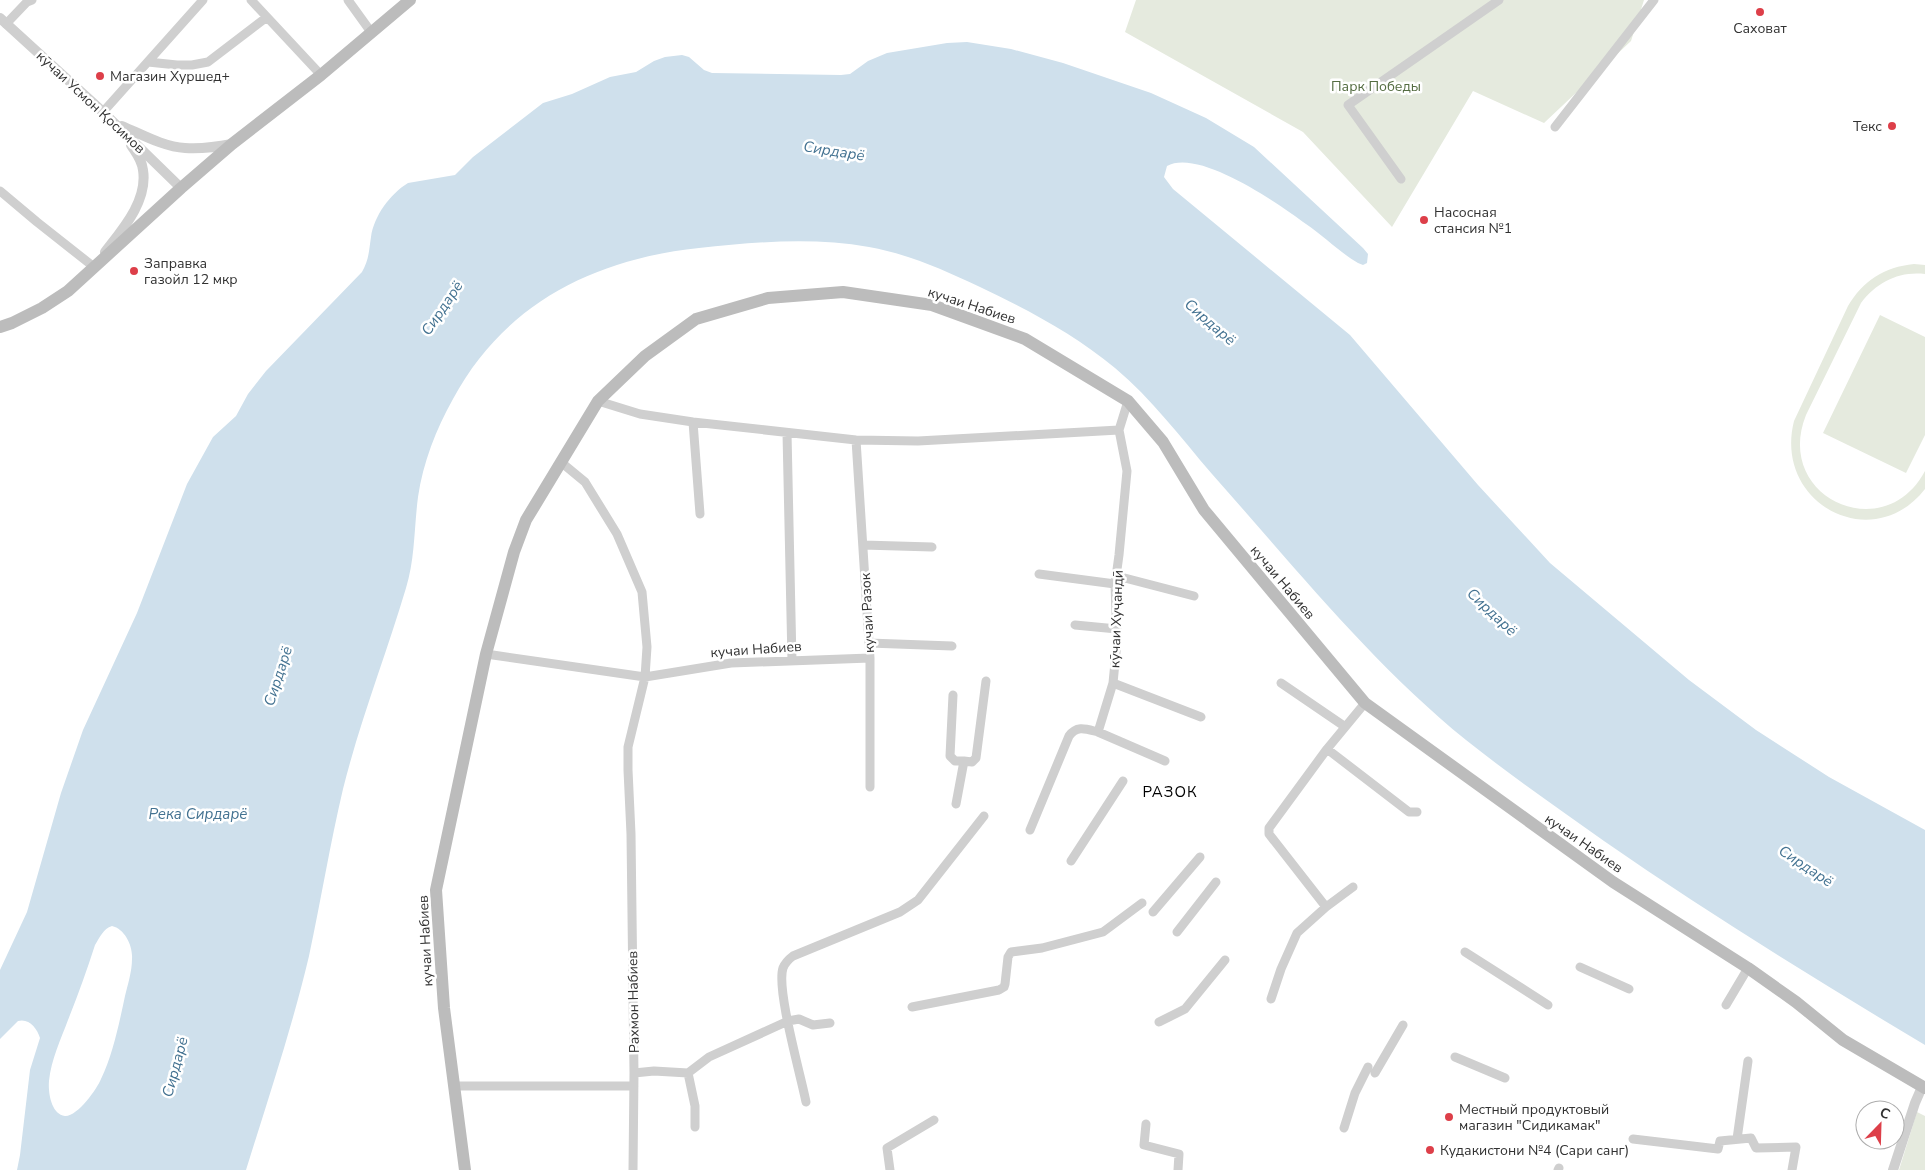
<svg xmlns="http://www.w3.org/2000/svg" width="1925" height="1170" font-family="'Nunito Sans',sans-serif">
  <rect width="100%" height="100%" fill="#fff"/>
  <path fill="#e5eade" d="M1136,0h508l-13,41 -87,82 -71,-32 -81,136 -89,-95 -178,-100z
    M1914,264l11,1v9c-26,-3 -48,8 -64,29l-55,112c-33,82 78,133 119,56v18c-52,67 -152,15 -131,-68l54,-115c15,-25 36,-39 66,-42z
    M1880,315l45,22v98l-19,38 -83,-40z
    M1917,1112l8,4v54h-26z"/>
  <path fill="#cfe0ec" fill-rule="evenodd" d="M967,42l44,7 52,14 88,30 55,25 48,29 109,101 5,6 -1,9 -4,2 -5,-2c-19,-11 -34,-27 -52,-39 -27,-20 -107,-76 -139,-58l-3,11 9,12 177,146 128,150 72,78 139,117 67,50 73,47 96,53v215c-109,-65 -217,-132 -321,-204 -47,-33 -94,-66 -138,-101 -95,-77 -173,-175 -254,-266 -31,-36 -60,-75 -97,-106 -41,-34 -87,-58 -135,-81 -36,-17 -72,-33 -111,-40 -56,-10 -114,-5 -170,1 -105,11 -195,56 -246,151 -17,30 -30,64 -35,98 -4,31 -3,62 -12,91 -20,67 -46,133 -63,201 -13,55 -22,111 -34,167 -17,72 -41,143 -63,214h-229l3,-15 10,-85 10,-32c-3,-10 -11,-20 -22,-17l-18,18v-69l27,-58 34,-119 22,-63 54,-117 50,-129 26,-47 23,-21 12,-22 18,-23 96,-99c7,-12 7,-22 9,-35 3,-21 19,-43 37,-54l47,-8 18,-18 70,-54 29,-9 38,-17 26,-5 18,-11 11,-4 17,-2 7,2 15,13 8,3 129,2 9,-1 18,-13 19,-8 60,-10zM112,926c13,3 21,20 20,33 0,12 -4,25 -7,37 -6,28 -12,58 -24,83 -4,10 -24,38 -36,37 -14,-2 -17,-24 -16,-35 2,-21 12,-42 19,-61 10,-25 19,-50 27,-75 5,-8 8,-16 17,-19z"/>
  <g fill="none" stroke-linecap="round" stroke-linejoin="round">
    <path stroke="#cfcfcf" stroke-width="9" d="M251,0l70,75
      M348,0l23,32
      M6,24l21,-22 5,-2
      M148,62l29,3h15l16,-3 59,-45
      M103,112l100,-112
      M1555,127l99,-127
      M1401,179l-53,-74 151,-105
      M0,191l37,31 57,45
      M598,401l42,13 53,8 163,18 62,1 201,-11
      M693,422l7,92
      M787,433l5,228
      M856,440l14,218v129
      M562,463l23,19 32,52 25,58 5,55 -2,30 -17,70v23l3,64 3,239 -1,97
      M863,545l69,2
      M1039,574l76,10
      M1117,576l77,20
      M1075,625l42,4
      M869,643l83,3
      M486,654l159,23 86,-14 139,-5
      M1113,683l88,34
      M1281,683l63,43
      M953,695l-3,61 5,5h9l-8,43
      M1098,732l67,29
      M1327,749l82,63h8
      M964,761l8,1 4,-4 10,-77
      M1030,830l39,-94c8,-11 17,-7 29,-4l15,-49 4,-41 -2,-58 4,-29 8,-84 -8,-41 9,-29
      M1071,861l52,-80
      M1326,907l27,-20
      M1153,912l47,-55
      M1177,932l39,-50
      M1465,952l83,53
      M1580,967l49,22
      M1271,999l10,-30 16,-36 29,-26 -57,-73v-6l58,-79 38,-46
      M1726,1005l22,-37
      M912,1007l87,-17 5,-3 1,-3 3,-27 3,-5 31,-4 61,-16 39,-29
      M1159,1022l26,-13 40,-49
      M1455,1057l50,21
      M634,1073l20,-2 34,2 21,-16 79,-36 11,-2 14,6 17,-2
      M688,1073l7,33v21
      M1375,1073l28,-48
      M454,1086h180
      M806,1102c-5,-26 -30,-113 -23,-134 2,-5 6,-9 10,-12l107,-44 18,-12 66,-84
      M1146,1124l-2,21 35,9 -1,16
      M1344,1128l11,-35 13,-26
      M1633,1139l85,10 2,-8 31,-3 5,10 40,-1 -4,23
      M1737,1139l11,-78
      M890,1170l-3,-22 47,-28
      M1558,1170l1,-2"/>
    <path stroke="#cfcfcf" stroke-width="10" d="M0,18l103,94 78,76
      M122,126c19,8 42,21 63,22 16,1 32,-1 47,-4
      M105,252c17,-22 43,-51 38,-82 -1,-10 -7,-17 -12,-25
      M1893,1170l22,-67 7,-16"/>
    <path stroke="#bcbcbc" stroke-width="12" d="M0,327l12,-4 30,-15 26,-17 113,-103 51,-44 89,-69 89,-75
      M465,1170l-21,-162 -8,-118 50,-236 28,-102 12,-32 72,-119 47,-45 51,-37 72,-21 75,-6 89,13 93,34 103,62 35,41 41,68 161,193 248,179 135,86 48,34 47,38 82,48"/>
  </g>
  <g fill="#dd3f49" stroke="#fff" stroke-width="2">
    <circle cx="1760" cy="12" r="5"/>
    <circle cx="100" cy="76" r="5"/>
    <circle cx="1892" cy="126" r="5"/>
    <circle cx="1424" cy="220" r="5"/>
    <circle cx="134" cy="271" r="5"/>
    <circle cx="1449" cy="1117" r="5"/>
    <circle cx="1430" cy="1150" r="5"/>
  </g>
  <g text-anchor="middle" stroke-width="5" stroke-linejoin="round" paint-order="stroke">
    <g font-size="14" fill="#323232" stroke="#fff" text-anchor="start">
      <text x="1760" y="33" text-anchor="middle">Саховат</text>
      <text x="110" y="81">Магазин Хуршед+</text>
      <text x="1882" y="131" text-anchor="end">Текс</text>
      <text x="1434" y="217">Насосная<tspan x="1434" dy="16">стансия №1</tspan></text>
      <text x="144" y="268">Заправка<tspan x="144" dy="16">газойл 12 мкр</tspan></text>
      <text x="1459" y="1114">Местный продуктовый<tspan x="1459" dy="16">магазин "Сидикамак"</tspan></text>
      <text x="1440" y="1155">Кудакистони №4 (Сари санг)</text>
    </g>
    <g font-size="14" fill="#546c41" stroke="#fff">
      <text x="1376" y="91">Парк Победы</text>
    </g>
    <g font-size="14" fill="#323232" stroke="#fff">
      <text transform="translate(91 102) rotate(43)" y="5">кӯчаи Усмон Қосимов</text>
      <text transform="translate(972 305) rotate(18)" y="5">кучаи Набиев</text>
      <text transform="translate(1283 582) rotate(50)" y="5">кучаи Набиев</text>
      <text transform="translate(867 613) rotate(-93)" y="5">кучаи Разок</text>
      <text transform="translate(1116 619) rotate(-88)" y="5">кӯчаи Хуҷандӣ</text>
      <text transform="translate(756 649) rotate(-4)" y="5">кучаи Набиев</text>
      <text transform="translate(1584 843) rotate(35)" y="5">кучаи Набиев</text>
      <text transform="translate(425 941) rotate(-93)" y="5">кучаи Набиев</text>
      <text transform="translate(633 1002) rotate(-91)" y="5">Рахмон Набиев</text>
    </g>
    <g font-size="15" font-style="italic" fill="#437291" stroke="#fff">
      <text transform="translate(834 151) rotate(9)" y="5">Сирдарё</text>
      <text transform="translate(442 308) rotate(-56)" y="5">Сирдарё</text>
      <text transform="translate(1210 322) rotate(41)" y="5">Сирдарё</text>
      <text transform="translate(1492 612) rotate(43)" y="5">Сирдарё</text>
      <text transform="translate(278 676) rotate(-72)" y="5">Сирдарё</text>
      <text x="198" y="819">Река Сирдарё</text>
      <text transform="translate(1806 866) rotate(34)" y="5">Сирдарё</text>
      <text transform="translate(175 1067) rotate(-75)" y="5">Сирдарё</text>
    </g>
    <g font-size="15" letter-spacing="1" fill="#000" stroke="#fff">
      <text x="1170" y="797">РАЗОК</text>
    </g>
  </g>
  <g transform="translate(1880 1125) rotate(23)"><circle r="24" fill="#ffffff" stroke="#adadad"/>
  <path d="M0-4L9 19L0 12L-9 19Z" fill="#dd3f49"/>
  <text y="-8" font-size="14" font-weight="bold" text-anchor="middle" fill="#323232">С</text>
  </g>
</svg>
